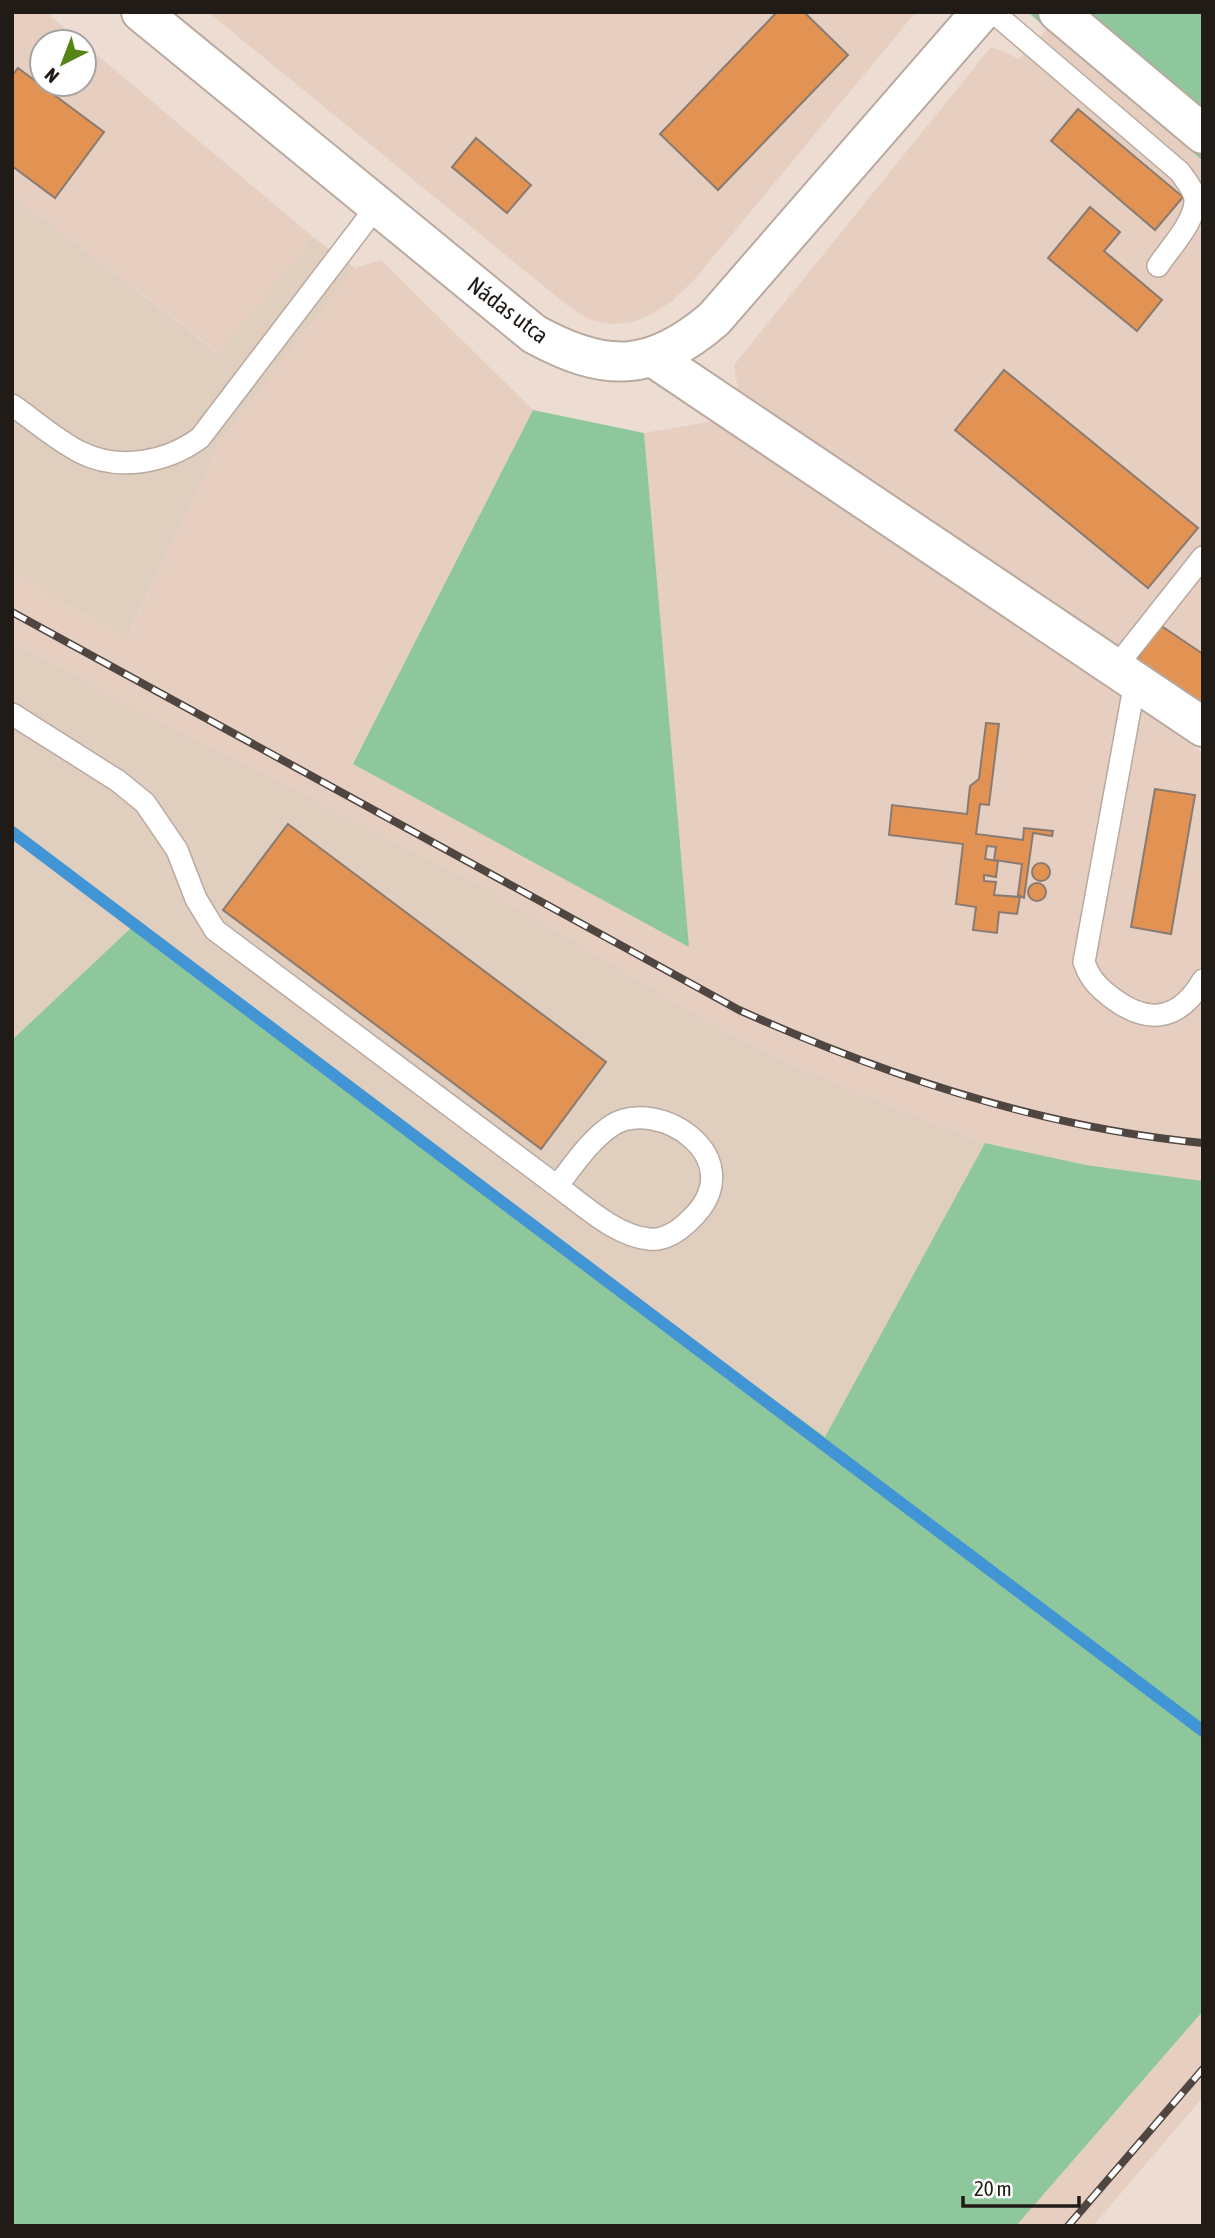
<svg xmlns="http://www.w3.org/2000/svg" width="1215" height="2238" font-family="'Asap Condensed',sans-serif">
  <rect width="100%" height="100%" fill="#eddcd2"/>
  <path fill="#e0cfbf" d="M12,194l206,159 95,-116 42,31 -135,174 -93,196 -115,-65z
    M12,643l473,245 235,140 84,42 181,73 -160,295 -694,-509 -119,111z"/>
  <path fill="#e6cfc0" d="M12,12h34l35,30h-39v42h42v-40l229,193 -94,116 -207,-159z
    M208,12h708l-222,268 -22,21 -22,14 -17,7 -20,2 -23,-4 -22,-14z
    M1047,29l156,132v545l-465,-315 -4,-26 257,-318 28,12z
    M381,260l152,150 -180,354 335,182 -44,-513 70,-12 489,332v428l-117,-16 -101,-22 -181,-73 -84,-42 -235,-140 -473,-245v-70l116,64 92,-195 135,-174z
    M1203,2011v86l-110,129h-77z"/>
  <path fill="#8fc79c" d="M1028,12h175v149l-156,-132z
    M533,410l111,23 45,514 -336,-183z
    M131,928l694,509 160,-294 101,22 117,16v830l-187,215h-1004v-1186z"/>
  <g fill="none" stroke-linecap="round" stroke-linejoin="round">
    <path stroke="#4195d5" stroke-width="12" d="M12,832l1191,899"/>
  </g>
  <path fill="#e29253" stroke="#897b71" stroke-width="2" d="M777,12h27l44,43 -130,135 -58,-56z
    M18,68l86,64 -49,66 -43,-32v-90z
    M1078,109l105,88 -28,33 -104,-89z
    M476,138l55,47 -24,28 -55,-46z
    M1090,207l30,25 -16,19 58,49 -25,31 -89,-73z
    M1004,370l194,158 -50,60 -193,-158z
    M1160,625l43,29v50l-66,-45z
    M986,723l13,1 -10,81 -9,-1 -4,30 47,6 1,-12 29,3 -1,5 -19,-3 -9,65 -6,-3 4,-31 -28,-4 2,-13 -9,-1 -2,13 13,2 -2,16 -12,-2v6l12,1 -2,13 26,2 -3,17 -18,-2 -2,21 -24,-3 3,-23 -20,-3 7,-60 -74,-9 3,-30 75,9 3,-28 9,-7z
    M1155,789l40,6 -24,139 -40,-7z
    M288,824l318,238 -65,87 -318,-239z
    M1032 872a9 9 0 1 1 18 0a9 9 0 1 1-18 0Z
    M1028 892a9 9 0 1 1 18 0a9 9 0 1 1-18 0Z"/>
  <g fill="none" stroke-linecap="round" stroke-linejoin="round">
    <g stroke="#b9a99f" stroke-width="24">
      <path id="service" d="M993,12l187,160c6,9 16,20 15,30 -1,21 -26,47 -37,64
        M12,405c22,15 44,35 68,47 39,20 87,10 120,-14l177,-232
        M1115,668l88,-111
        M1135,682l-51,280c6,18 16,27 31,38 36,26 66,18 88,-20
        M12,714l106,67 27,22 32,47 19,49 19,31 342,256c26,19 59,50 92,53 16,2 31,-9 42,-20 63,-61 -34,-124 -80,-93 -22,15 -38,40 -54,60"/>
    </g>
    <g stroke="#b9a99f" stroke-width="42">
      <path id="minor" d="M141,12l393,322c71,39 117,39 180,-15l267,-307
        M1058,12l145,122
        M654,358l549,369"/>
    </g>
    <use href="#service" stroke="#fff" stroke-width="21"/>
    <use href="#minor" stroke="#fff" stroke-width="38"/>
    <g stroke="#4f4641" stroke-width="8">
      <path id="rail" d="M12,612l727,398c147,66 303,118 464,133
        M1068,2226l135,-157"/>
    </g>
    <use href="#rail" stroke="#fff" stroke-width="5" stroke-dasharray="16" stroke-linecap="butt"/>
  </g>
  <g text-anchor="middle" stroke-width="6" stroke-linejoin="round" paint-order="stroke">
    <g font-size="23" fill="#211b17" stroke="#fff">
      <text transform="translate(508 310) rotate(37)" y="8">Nádas utca</text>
    </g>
  </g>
  <rect width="1215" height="2238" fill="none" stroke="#211b17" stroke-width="28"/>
  <g transform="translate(63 63) rotate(222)"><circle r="33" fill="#ffffff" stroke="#a6a4a2" stroke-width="2"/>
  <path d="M0-5L12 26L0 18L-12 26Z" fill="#578515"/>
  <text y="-10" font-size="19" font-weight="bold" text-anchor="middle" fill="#211b17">N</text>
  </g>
  <path d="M963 2196v10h116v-10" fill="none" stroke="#211b17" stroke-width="3.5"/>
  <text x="974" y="2196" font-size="21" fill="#211b17" stroke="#ffffff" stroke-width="5" paint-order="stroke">20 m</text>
</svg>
